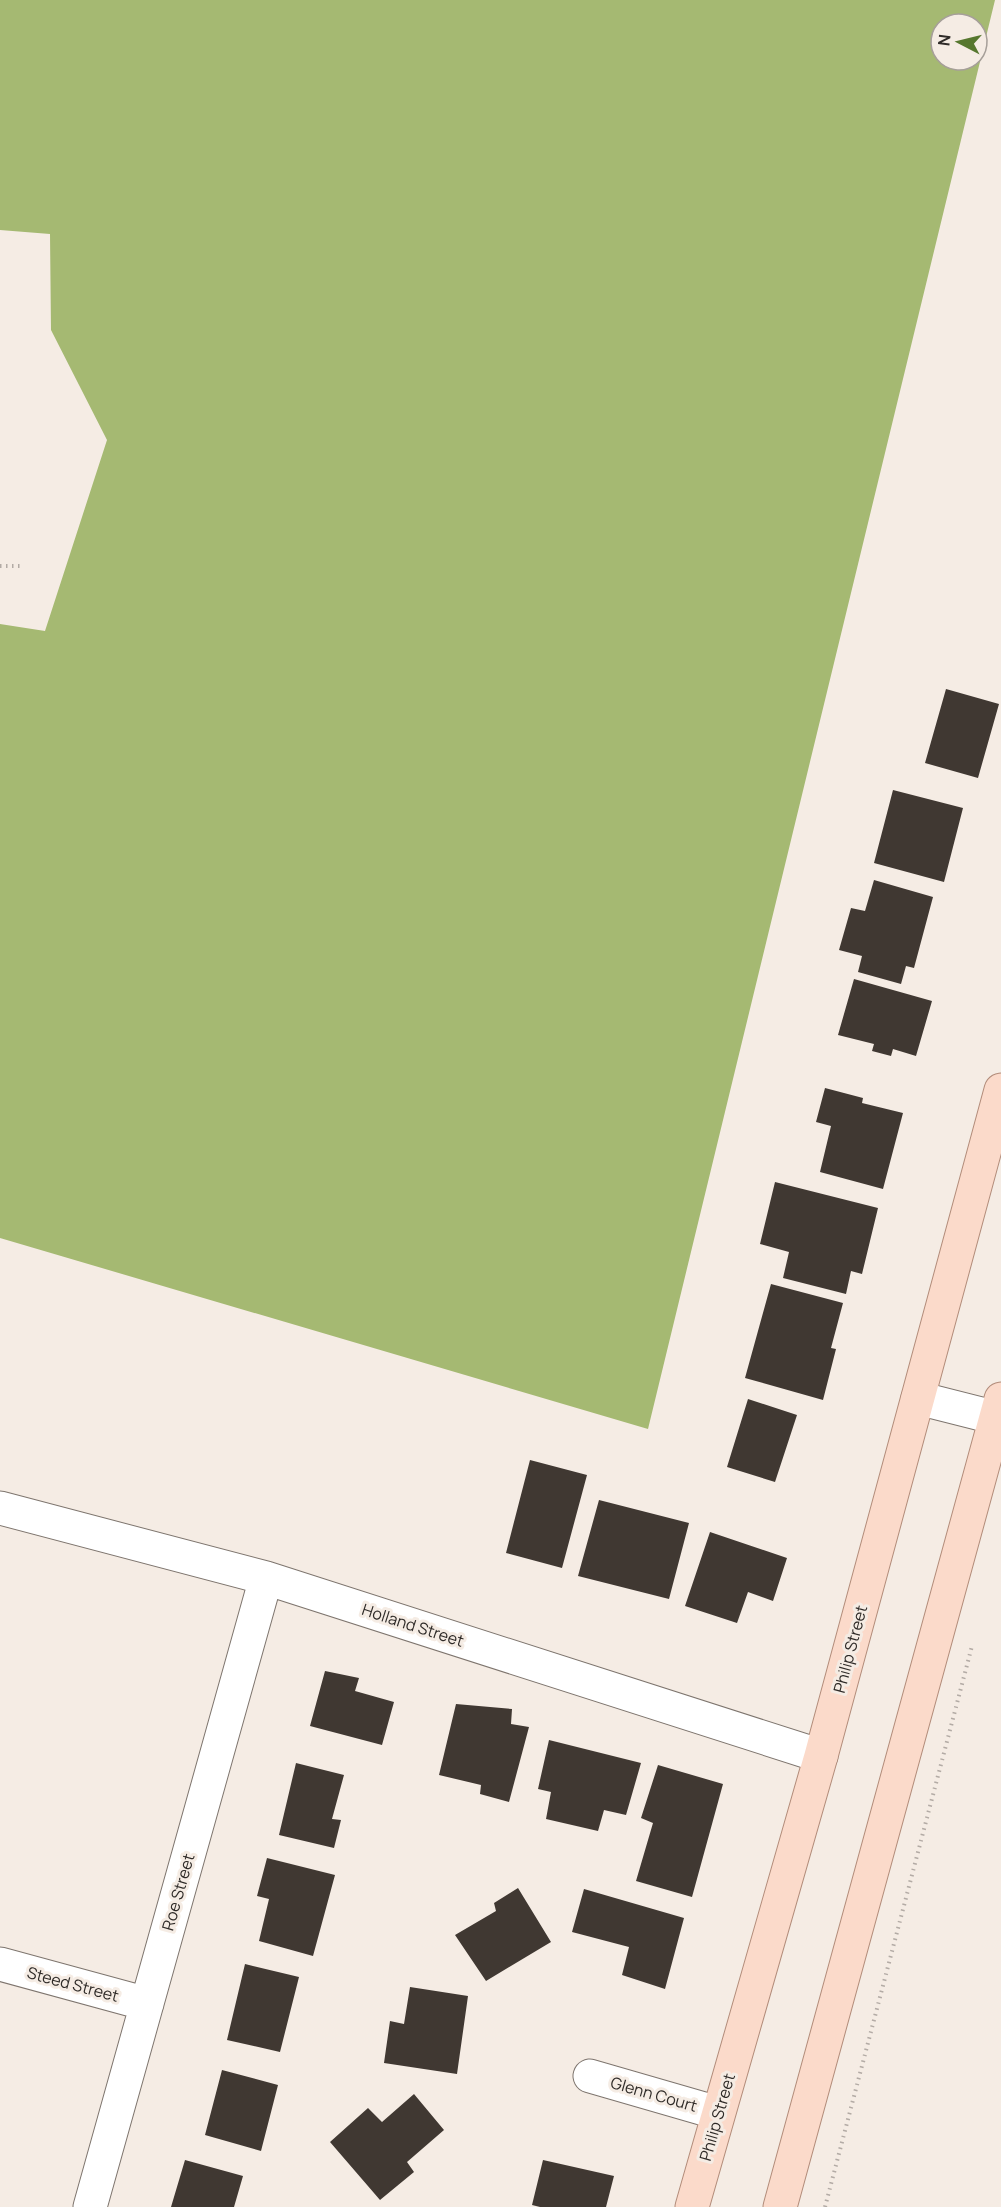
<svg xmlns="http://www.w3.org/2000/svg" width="1001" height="2207" font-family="Manrope,sans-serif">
  <rect width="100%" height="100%" fill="#f5ece4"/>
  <path fill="#a5b972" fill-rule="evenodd" d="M0,0h995l-347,1429 -648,-191v-614l45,7 62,-191 -56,-110 -1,-96 -50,-4zM941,24h36v36h-36z"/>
  <path fill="#403832" d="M946,689l53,15 -21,74 -53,-15z
    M893,790l70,18 -19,74 -70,-19z
    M874,880l59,17 -19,71 -8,-2 -5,18 -43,-12 4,-16 -23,-6 12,-42 14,3z
    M854,979l78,22 -16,55 -23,-7 -2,7 -19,-5 2,-7 -36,-9z
    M825,1088l38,10 -1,5 41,10 -20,76 -63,-17 11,-46 -15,-4z
    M775,1182l103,26 -16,66 -11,-3 -5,23 -63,-16 6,-26 -29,-8z
    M771,1284l72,19 -12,45 5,1 -13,51 -78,-22z
    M748,1399l49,16 -22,67 -48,-15z
    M530,1460l57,15 -25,93 -56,-15z
    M599,1500l90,23 -20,76 -91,-23z
    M710,1532l77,26 -14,43 -25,-9 -11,31 -52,-17z
    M325,1671l34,7 -4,13 39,11 -12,43 -72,-19z
    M456,1704l56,5 -1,15 18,3 -20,75 -29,-8 1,-9 -42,-10z
    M549,1740l92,23 -15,52 -22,-5 -6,21 -52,-12 5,-27 -13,-3z
    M296,1763l48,12 -12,44 9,1 -7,28 -55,-13z
    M658,1765l65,19 -31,113 -56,-16 17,-58 -12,-5z
    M267,1858l68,17 -22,81 -54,-15 10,-42 -12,-3z
    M518,1888l33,54 -65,39 -31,-46 41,-24 -2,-8z
    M584,1889l100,29 -19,71 -43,-14 7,-28 -57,-15z
    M245,1964l54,13 -19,75 -53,-12z
    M410,1987l58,9 -11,78 -73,-11 6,-42 14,3z
    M222,2070l56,15 -17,66 -56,-16z
    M414,2094l30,36 -37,32 7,10 -34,28 -50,-58 38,-34 14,14z
    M185,2160l58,16 -9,31h-63z
    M543,2160l71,16 -8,31h-66l-8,-2z"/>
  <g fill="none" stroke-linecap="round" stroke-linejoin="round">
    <g stroke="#7e756e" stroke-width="35">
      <path id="minor" d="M918,1398l83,21
        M0,1508l266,70 555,178
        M0,1964l147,40
        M590,2076l128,37
        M90,2207l176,-629"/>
    </g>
    <g stroke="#b28c7a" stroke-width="35">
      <path id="major" d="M692,2207l129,-451 180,-666
        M780,2207l221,-808"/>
    </g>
    <path stroke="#b3aba5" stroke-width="4" stroke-dasharray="1.5 4.5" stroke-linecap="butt" d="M0,566h21
      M825,2207l147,-561"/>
    <use href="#minor" stroke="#fff" stroke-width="33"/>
    <use href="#major" stroke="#fbdaca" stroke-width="33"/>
  </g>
  <g text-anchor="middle" stroke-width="6" stroke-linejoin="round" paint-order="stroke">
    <g font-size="16" fill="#2f2b28" stroke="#f5ece4">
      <text transform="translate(413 1625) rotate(18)" y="6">Holland Street</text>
      <text transform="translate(850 1649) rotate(-75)" y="6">Philip Street</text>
      <text transform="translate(178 1892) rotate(-74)" y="6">Roe Street</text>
      <text transform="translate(73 1984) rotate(15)" y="6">Steed Street</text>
      <text transform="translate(654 2094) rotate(16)" y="6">Glenn Court</text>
      <text transform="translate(717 2117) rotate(-74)" y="6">Philip Street</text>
    </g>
  </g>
  <g transform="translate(959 42) rotate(277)"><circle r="28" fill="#f5ece4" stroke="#a69f99" stroke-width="1.5"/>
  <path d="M0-4.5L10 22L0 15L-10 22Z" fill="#56772e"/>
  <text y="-9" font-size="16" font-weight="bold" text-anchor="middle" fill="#2f2b28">N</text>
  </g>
</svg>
